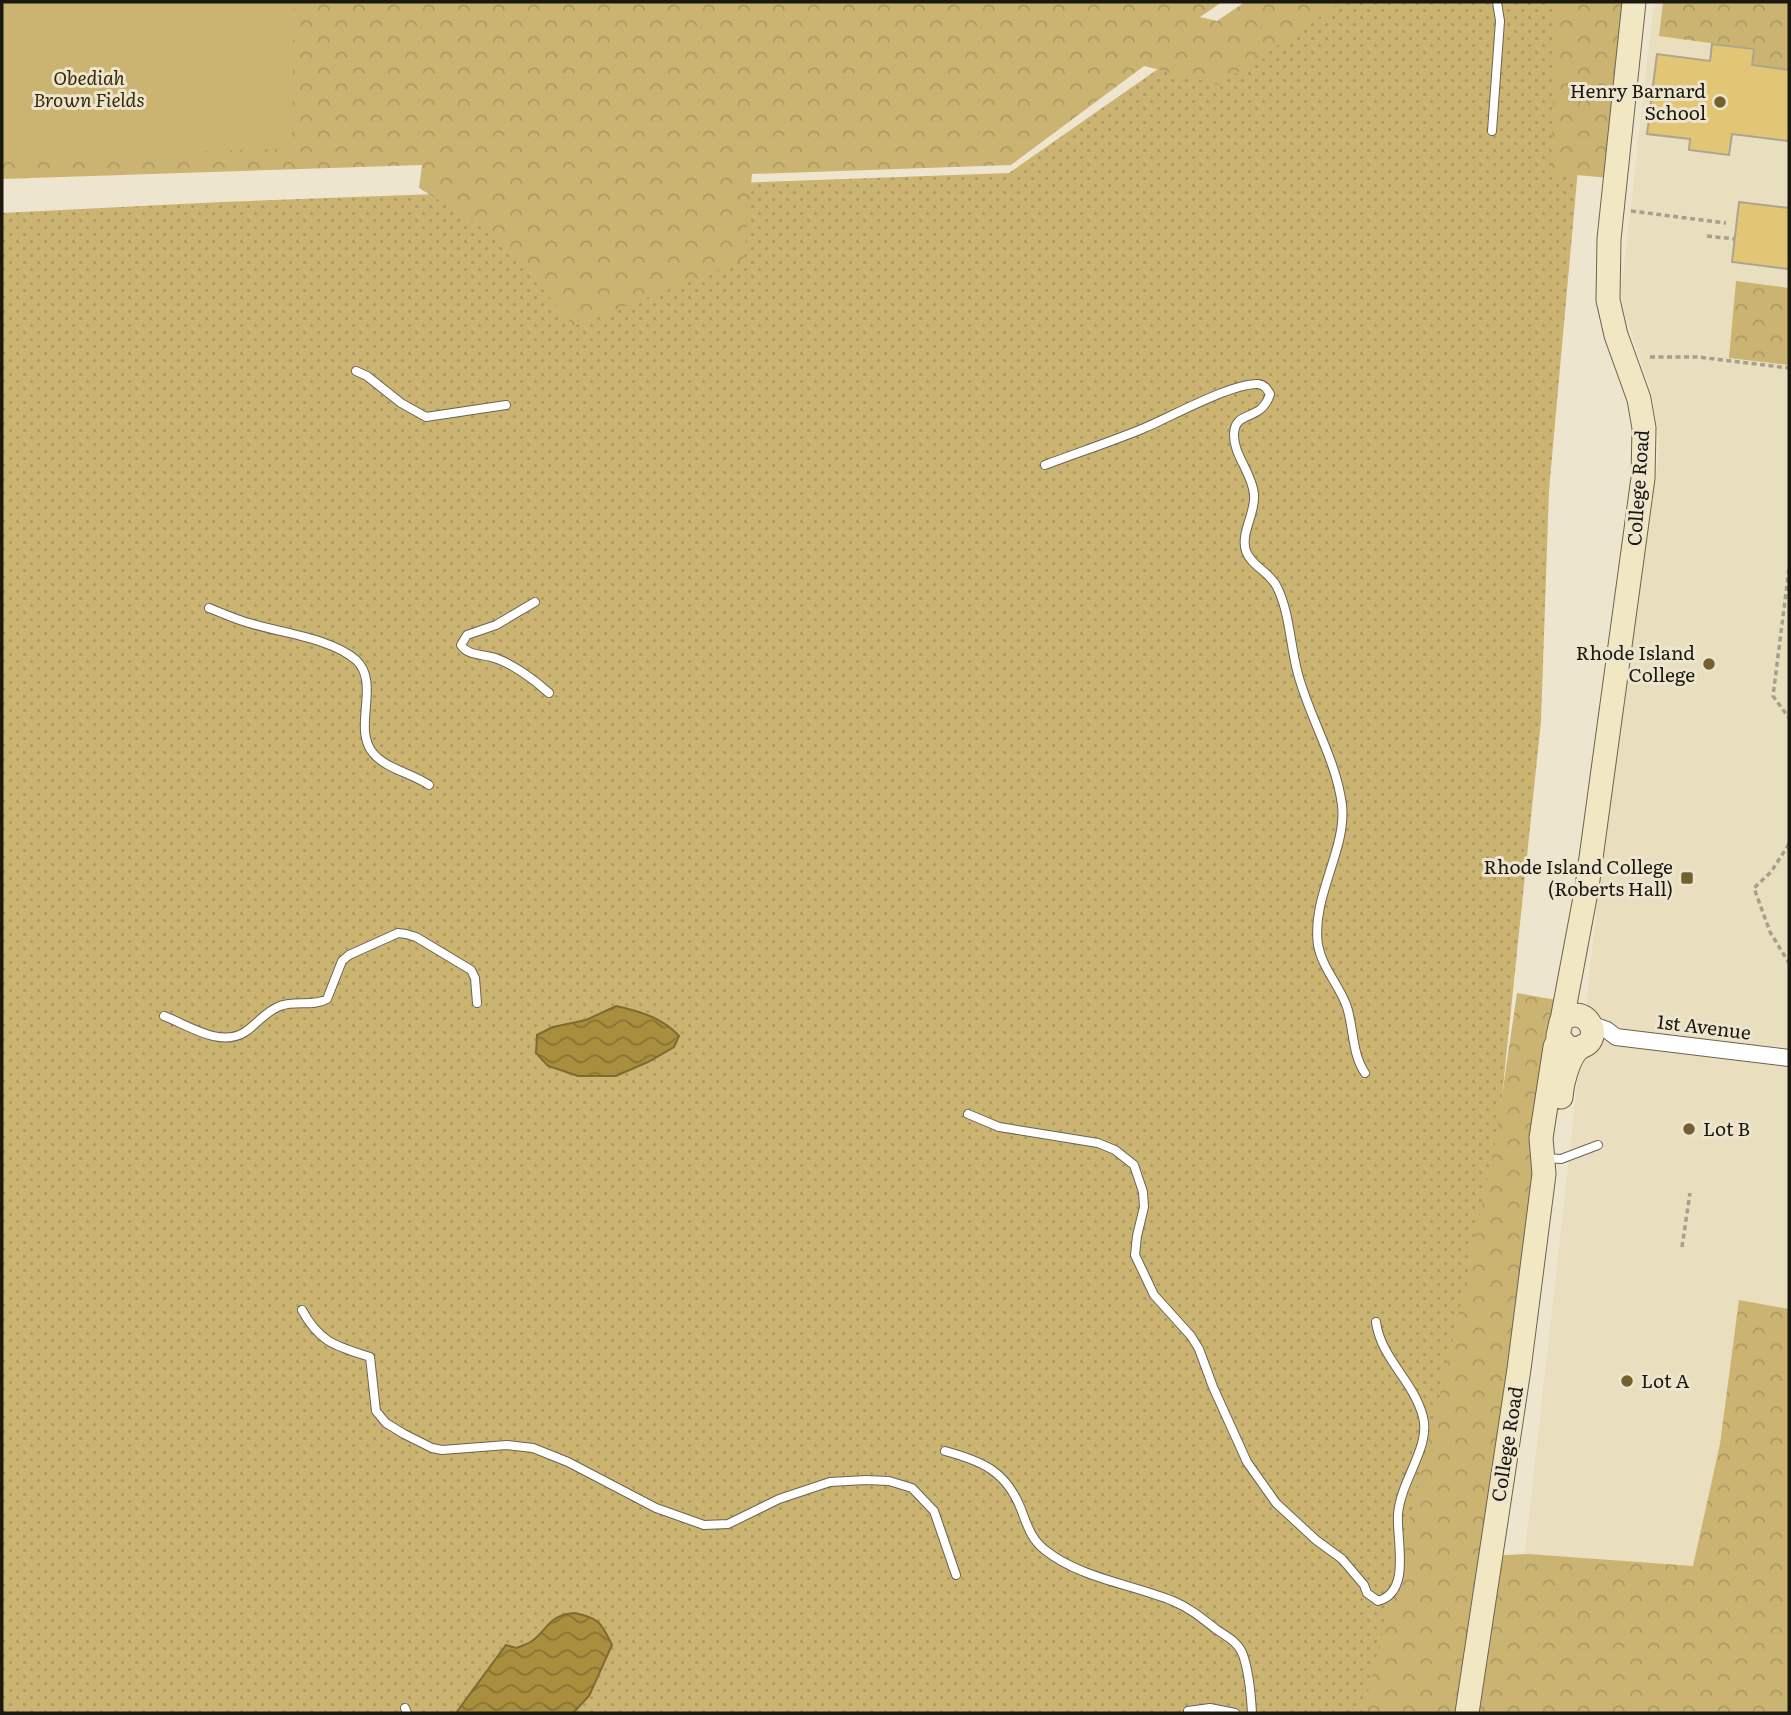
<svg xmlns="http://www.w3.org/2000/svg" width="1791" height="1715" font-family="Literata,serif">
  <defs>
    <pattern id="grass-dots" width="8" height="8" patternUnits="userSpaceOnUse" patternTransform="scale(1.75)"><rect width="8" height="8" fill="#cbb472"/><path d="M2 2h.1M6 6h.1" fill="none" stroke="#ae9a62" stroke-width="1.8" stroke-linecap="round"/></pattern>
    <pattern id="forest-crowns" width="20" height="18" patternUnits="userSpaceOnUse" patternTransform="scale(1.75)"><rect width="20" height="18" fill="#cbb472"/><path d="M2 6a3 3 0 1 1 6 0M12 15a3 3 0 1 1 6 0" fill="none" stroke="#ae9a62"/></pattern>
    <pattern id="water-waves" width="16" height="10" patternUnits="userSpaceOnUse" patternTransform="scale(1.75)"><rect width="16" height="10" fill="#a98e3d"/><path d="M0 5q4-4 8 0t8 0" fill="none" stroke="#897332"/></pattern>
  </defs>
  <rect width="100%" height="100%" fill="#ede5cd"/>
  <path fill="#e9debe" d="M1654,2h135v1711h-282l95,-851 55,-395 2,-25 -6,-45 -29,-87 -3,-18z"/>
  <path fill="url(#grass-dots)" d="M1254,2h339l-44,488 -8,231 -103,992h-1436v-1500l219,-11 788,-29z"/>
  <path fill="url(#forest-crowns)" d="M2,2h1220l-22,15 17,4 28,-19h97l-123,83 -75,-19 -133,99 -259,9 -8,86 -170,66 -76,-89 -79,-49 3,-23 -420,14z
    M1553,2h74l-17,176 -44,-4 -11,4 -4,-13 6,-143z
    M1663,2h126v68l-37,-5 1,-16 -94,-13z
    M1736,281l53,7v77l-60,-7z
    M1517,993l39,7 -70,556 42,-2 165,12 27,-122 19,-144 50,9v404h-426l92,-382 40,-188z"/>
  <path fill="#cbb472" d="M2,2h292l-2,146 -290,11z"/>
  <path fill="url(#water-waves)" stroke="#7e6b30" stroke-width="2" d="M616,1006c23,5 47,12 63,30l-5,11 -26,15 -32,14h-38l-30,-10 -12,-13 1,-18 16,-8 33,-7z
    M574,1613c26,5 27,10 38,32l-23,51 -16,17h-117l50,-68 10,3c5,-2 12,-4 16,-7 17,-13 17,-26 42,-28z"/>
  <path fill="#e2c676" stroke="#aca48e" stroke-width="2" d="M1712,44l42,5 -2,16 37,5v71l-57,-7 -3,21 -40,-5 1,-11 -43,-5 10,-80 53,7z
    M1739,202l50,6v61l-57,-7z"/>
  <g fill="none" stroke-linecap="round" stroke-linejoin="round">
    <g stroke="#6b634e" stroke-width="10">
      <path id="lane" d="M1492,131l8,-110 -3,-19
        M356,371l11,5 34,27 25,14 80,-12
        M1045,465c32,-12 65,-23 97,-36 27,-11 89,-46 116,-45 7,1 9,5 12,10 -9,29 -35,15 -36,40 -1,20 18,39 20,60 2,19 -14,39 -8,57 5,15 24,21 31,36 13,26 13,59 21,87 12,45 38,85 44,131 5,44 -31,92 -24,140 4,23 22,41 29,62 7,23 5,47 18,66
        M535,602l-39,23 -29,10 -6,10c6,10 19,9 30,12 18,4 44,23 58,36
        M209,608c13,5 26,11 40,15 32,10 82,15 107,37 25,23 -4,68 17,93 13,16 39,20 56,32
        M164,1016c24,9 56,32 81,16 12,-8 21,-21 35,-26 15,-6 33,1 47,-7l15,-38 7,-6 49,-22 8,1 10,3 55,33 4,8 2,25
        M968,1114l31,13 99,16 17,7 19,15 9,27 1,15 -7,29 -2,19 19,40 37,41 8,13 14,38 34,75 29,41 40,37 26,19 22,26 3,8 11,8c34,-9 18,-62 20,-87 3,-34 33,-68 25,-97 -9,-36 -42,-58 -47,-95
        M1545,1158l16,1 37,-14
        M302,1310c18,33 34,36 68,47l6,54 10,12 18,11 28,14 10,2 65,-5 26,3 35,14 88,46 48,17 24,-1 51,-25 51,-17 36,-2 23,1 23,7 22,23 22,64
        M945,1451c37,10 61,20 76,58 6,16 10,30 24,41 35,28 86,34 128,51 17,7 30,18 44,29 11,7 22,13 26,25 6,17 8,40 9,58
        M405,1708l2,5
        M1188,1711l22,-3 25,5"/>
    </g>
    <g stroke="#6b634e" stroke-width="18">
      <path id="street" d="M1590,1024l17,6 9,7 173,21"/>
    </g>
    <g stroke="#6b634e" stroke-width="25">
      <path id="secondary" d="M1562,1020l25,-133 56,-409 1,-50 -5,-29 -23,-64 -8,-35 1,-61 25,-237
        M1561,1097c1,-14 7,-38 17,-48 5,-4 10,-3 13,-10 5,-11 -4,-24 -16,-24 -7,0 -10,3 -14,7l-3,14 9,11 11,2
        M1467,1713l52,-344 25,-195 -3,-36 14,-91 4,-9"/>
    </g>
    <path stroke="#a69f8d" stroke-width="3.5" stroke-dasharray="5 3.5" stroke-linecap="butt" d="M1631,211l95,12
      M1707,236l28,3
      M1650,357h48l91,11
      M1789,569l-16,127 16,22
      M1789,844l-18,28 -17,16 16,44 19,31
      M1682,1247l8,-54"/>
    <use href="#lane" stroke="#fff" stroke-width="8"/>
    <use href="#street" stroke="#fff" stroke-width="16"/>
    <use href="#secondary" stroke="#f2e7c3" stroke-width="23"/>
  </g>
  <g fill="#72612f" stroke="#ede5cd" stroke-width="2.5">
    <circle cx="1720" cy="102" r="7"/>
    <circle cx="1709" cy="664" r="7"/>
    <rect x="1680" y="871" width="14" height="14" rx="3.5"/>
    <circle cx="1689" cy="1129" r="7"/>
    <circle cx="1627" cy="1381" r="7"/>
  </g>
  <g text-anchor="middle" stroke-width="6" stroke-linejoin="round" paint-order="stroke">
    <g font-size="19" font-style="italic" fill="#372b07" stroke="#ede5cd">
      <text x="89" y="85">Obediah<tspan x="89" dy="22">Brown Fields</tspan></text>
    </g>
    <g font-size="19" fill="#1b1810" stroke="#ede5cd" text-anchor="end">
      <text x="1706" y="98">Henry Barnard<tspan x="1706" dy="22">School</tspan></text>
      <text x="1695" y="660">Rhode Island<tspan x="1695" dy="22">College</tspan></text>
      <text x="1673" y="874">Rhode Island College<tspan x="1673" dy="22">(Roberts Hall)</tspan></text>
      <text x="1703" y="1136" text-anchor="start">Lot B</text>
      <text x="1641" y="1388" text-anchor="start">Lot A</text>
    </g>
    <g font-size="19" fill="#1b1810" stroke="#ede5cd">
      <text transform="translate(1638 488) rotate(-86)" y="7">College Road</text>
      <text transform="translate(1704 1027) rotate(7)" y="7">1st Avenue</text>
      <text transform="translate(1507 1444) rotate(-81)" y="7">College Road</text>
    </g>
  </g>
  <rect width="1791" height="1715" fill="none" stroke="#1b1810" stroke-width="7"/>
</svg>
